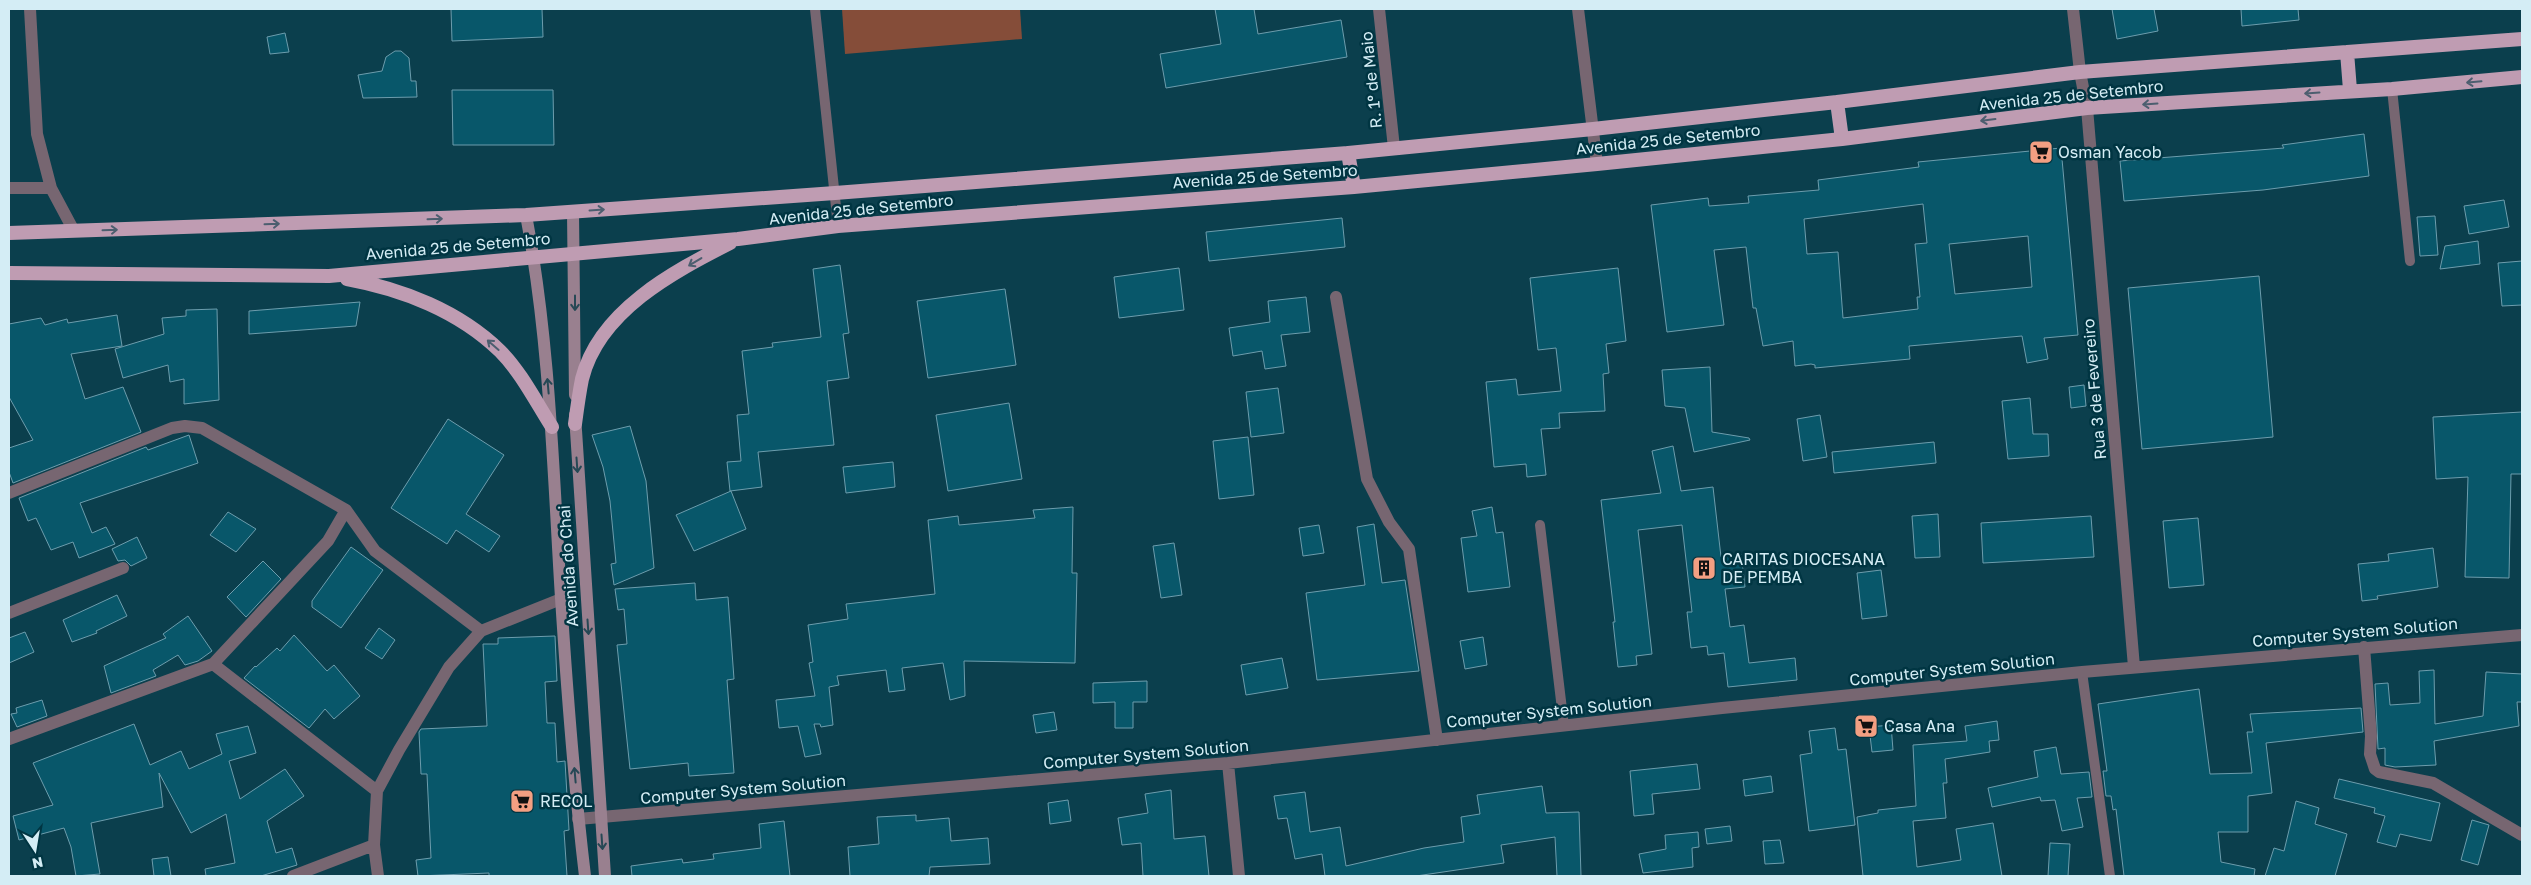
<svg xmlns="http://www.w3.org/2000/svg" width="2531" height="885" font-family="'Golos Text',sans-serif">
  <rect width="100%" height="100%" fill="#0b3f4d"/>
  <path fill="#854d39" d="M842,9h178l2,30 -177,15z"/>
  <path fill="#08576a" stroke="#6d9dad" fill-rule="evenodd" d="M451,9h91l1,28 -91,4z
    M1215,9h39l4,25 83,-14 6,37 -181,31 -6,-34 61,-10z
    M2112,9h42l4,22 -41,8z
    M2241,9h57l1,11 -57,6z
    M285,33l4,19 -19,2 -3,-17z
    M395,51h6l8,7 2,23h5l1,16 -54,1 -5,-23 24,-4 4,-14z
    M452,90h101l1,55h-101z
    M2364,134l5,42 -106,14 -139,11 -4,-40 164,-13 -2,-3z
    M2061,148l17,187 -34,3 4,21 -21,4 -5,-27 -113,10 1,13 -95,9v-3l-4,-1 -16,2 -2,-25 -30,5 -7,-38h-3l-7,-61 -32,3 10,75 -57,7 -16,-127 57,-7 1,8 40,-3 -1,-7 71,-6 -1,-10 101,-13 -1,-5zM1923,204l4,39 -12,1 5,53h-3l1,12 -75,9 -5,-66 -31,2 -3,-35zM2028,236l4,51 -77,7 -6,-50z
    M2504,200l5,27 -40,7 -5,-28z
    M2435,216l3,39 -18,1 -3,-39z
    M1342,218l3,29 -136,14 -3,-29z
    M2478,241l2,23 -40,5 5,-23z
    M2522,261v44l-20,1 -4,-43z
    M840,265l9,68 -6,1 6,44 -22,3 7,64 -76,7 4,35 -32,4 -3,-29 14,-1 -4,-46 12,-1 -7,-63 31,-4 -1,-4 49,-6 -8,-68z
    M1179,268l5,42 -65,8 -5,-41z
    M1618,268l8,73 -20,3 3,29 -6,1 2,37 -46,2 1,15 -19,1 5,46 -19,2 -1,-13 -32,3 -8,-85 30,-3 2,16 43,-4 -5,-43 -18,2 -8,-72z
    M2259,276l14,161 -131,12 -14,-161z
    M1005,289l11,76 -88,13 -11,-77z
    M1306,297l4,35 -29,3 5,31 -21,3 -3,-18 -29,5 -4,-28 41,-6 -2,-21z
    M360,302l-4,24 -107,8v-23z
    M217,309l2,91 -35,4v-25l-14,3 -2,-17 -45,13 -8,-29 49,-15 -2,-16 24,-2v-6z
    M117,315l5,31 -51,8 14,45 38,-12 18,45 -128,51 -4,-11v-24l24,-8 -24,-43v-73l32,-6 4,7 22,-6 1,4z
    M1710,367l2,65 37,6 1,2 -56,12 -9,-44 -20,-2 -3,-36z
    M2084,385l2,21 -15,2 -2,-21z
    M1278,388l6,45 -33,4 -5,-45z
    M2030,398l3,36h15l1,22 -41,3 -6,-58z
    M1009,403l13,76 -74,12 -12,-76z
    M2522,412v62h-11l-2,104 -44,-1 3,-100 -32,2 -3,-62z
    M1820,415l7,42 -24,4 -6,-42z
    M448,419l56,36 -38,59 34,22 -11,16 -33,-22 -9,14 -56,-36z
    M630,426l16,55 8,87 -40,17 -3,-21 5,-1 -6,-62 -7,-34 -11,-32z
    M189,435l9,28 -118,40 12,30 14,-6 9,17 -36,14 -6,-16 -22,8 -15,-32 -8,3 -9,-23 127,-51 2,3z
    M1248,437l6,58 -35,4 -6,-58z
    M1934,442l2,21 -102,10 -2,-21z
    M1673,446l8,45 32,-4 8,70 20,-3 4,33 -20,2 5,38 14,-2 5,38 46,-5 2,22 -69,7 -4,-34 -16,2 -1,-9 -16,2 -4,-36h5l-10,-87 -44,5 14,124 -16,2 1,9 -19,2 -5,-45h2l-14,-122 60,-7 -9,-42z
    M893,462l2,25 -49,6 -3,-26z
    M731,491l15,38 -52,22 -18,-36z
    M1073,507l-1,66h5l-2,90 -111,-2 1,35 -15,4 -7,-37 -41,5 3,22 -16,2 -3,-22 -49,6 2,9 -10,2 4,38 -12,2 -1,-3h-6l7,30 -16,3 -7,-31 -19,2 -3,-28 39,-4 -6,-33 4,-1 -5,-37 40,-6 -2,-15 89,-10 -7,-74 30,-4 1,9 76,-7 -2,-8z
    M1492,507l4,26 7,-1 7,55 -42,5 -7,-54 16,-2 -5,-25z
    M228,512l28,17 -20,23 -26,-17z
    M1938,514l2,43 -25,1 -3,-42z
    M2091,516l3,41 -111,6 -2,-40z
    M2198,518l6,67 -35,3 -6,-67z
    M1374,524l8,59 23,-3 14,91 -102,9 -11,-87 59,-8 -8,-58z
    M1319,525l5,28 -21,3 -4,-28z
    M137,537l10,21 -16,8 -6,-6 -7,1 -6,-12z
    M1174,543l8,52 -21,3 -8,-52z
    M351,547l32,23 -42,58 -29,-21v-6z
    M2433,548l5,39 -61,9 1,3 -16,2 -4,-37 31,-3 -1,-7z
    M263,561l18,18 -35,38 -19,-20z
    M1881,570l6,46 -25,3 -5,-46z
    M695,583l1,17 32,-3 6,82 -7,1 7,93 -45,3 -1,-13 -58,6 -13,-124 10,-1 -3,-35 -6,1 -3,-21z
    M117,595l10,21 -31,15 1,2 -25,9 -9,-22z
    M188,616l24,35 -14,10 -13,4 -7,-10 -25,15 3,6 -45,17 -7,-27 62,-28 -3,-4z
    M379,628l16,12 -13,19 -17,-11z
    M25,632l9,20 -25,11v-25z
    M294,635l33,36 7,-6 26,31 -26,23 -9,-10 -16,19 -65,-50 11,-12 1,1 21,-19 3,3z
    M555,636l2,45 -12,1 2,41h8l2,39 8,-1 4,69 -5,1 3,45h-78v-3l-71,3 -2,-16 15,-2 -4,-84h-6l-2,-42 2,-3 66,-3 -4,-82h15v-6z
    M1483,637l4,28 -22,4 -5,-28z
    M1282,658l6,30 -42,7 -5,-30z
    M2434,670l1,54 48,-8 3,-44 36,2v28h-5l2,24 -85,15 2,24 -41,2 -10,-2v-17l-7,1 -3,-65 13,-1 2,22 30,-2 -1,-32z
    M1147,681v21h-14v26h-18v-26l-22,1v-20z
    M2199,689l11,85 42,-1 -5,-41h6l-3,-18 111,-6 2,24 -97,11 6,50 -24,3v36h-30l3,30 34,7 -1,7h-130l-8,-67 -3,1 -2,-14h-5l-3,-25h4l-9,-67z
    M42,700l5,16 -30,11 -6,-13 6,-1 -1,-5z
    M1054,712l3,18 -21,3 -3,-18z
    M1997,721l2,19 -10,1 1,11 -45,7 2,24h-4l3,35 -33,3 4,46 44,-7 -5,-31 37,-6 9,53h-139l-6,-59 21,-4v-3l38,-4 -3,-61 54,-4 -2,-15z
    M134,724l16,41 31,-14 8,18 33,-15 -6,-20 32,-8 8,27 -27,8 11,38 45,-30 19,27 -37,25 9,32 16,-5 5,17 -36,11h-55l-1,-7 30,-6 -9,-49 -35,19 -32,-60 4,34 -72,16 9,51 -24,2 -5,-29 -7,-19 -45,12 -6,-24 40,-11 -20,-42z
    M1891,725l2,25 -21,2 -3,-25z
    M1835,728l3,22 8,-1 9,76 -46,6 -9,-76 12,-2 -3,-22z
    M2056,747l5,27 28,-2 3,25 -15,1 6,29 -21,4 -7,-31 -14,1 -1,-4 -48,10 -4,-19 50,-11 -4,-26z
    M1697,764l3,25 -48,5 2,20 -20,2 -4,-45z
    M1771,776l2,16 -28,4 -2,-16z
    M2339,779l101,24 -9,38 -31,-7 -4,13 -19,-5 8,-26 -11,-3 1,-5 -41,-10z
    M1542,786l4,27 33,-1 2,64h-24l-2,-39 -54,8 3,18 -88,13h-91l-3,-22 -27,5 -8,-41 -9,1 -4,-23 31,-4 5,40 30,-5 6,39 78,-18 40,-6 -3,-25 19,-3 -3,-19z
    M1171,790l3,49 31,-3 4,40h-66l-2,-33 -19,2 -4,-27 30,-5 -3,-19z
    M1068,800l3,21 -21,3 -2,-21z
    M2296,801l23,7 -4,16 32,10 -12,42h-70l9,-28 10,3z
    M916,815v6l33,-3 2,23 37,-3 2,26 -60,3 -1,9h-79l-2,-29 31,-3 -2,-27z
    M2472,820l17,5 -11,40 -17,-5z
    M784,821l6,55h-158l-1,-10 51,-7 1,4 31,-4 -1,-5 48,-6 -2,-24z
    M1730,826l2,15 -25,3 -2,-15z
    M1698,832l1,15 -7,1 1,19 -50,6 -4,-19 27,-5 -1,-14z
    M1780,840l4,23 -19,1 -2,-23z
    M2050,843l20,1 -2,32h-20z
    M168,857l3,19h-17l-2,-17z"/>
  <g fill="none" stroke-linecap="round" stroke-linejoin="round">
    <path stroke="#776671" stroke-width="10" d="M815,9l23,217
      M2392,89l18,172
      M1540,525l24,201
      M2082,672l28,204"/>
    <path stroke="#776671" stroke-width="12" d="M1379,9l15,139
      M1578,9l19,155
      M2073,9l7,63 7,36 47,559
      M9,188h42l-14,-54 -7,-125
      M51,188l23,43
      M1336,297l31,182 22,43 20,27 28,191
      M9,493l163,-65 13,-2 17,2 144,82 29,41 106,80
      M9,613l114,-45
      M2364,647l7,89 -1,18 5,15 4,3 54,11 89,52
      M213,664l164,127
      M9,739l204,-75 115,-123 18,-31
      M1228,763l11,113
      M578,819l650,-56 494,-55 360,-36 440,-37
      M293,876l81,-31
      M378,876l-4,-31 3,-54 22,-41 50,-83 32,-36 80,-32"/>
    <path stroke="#99808f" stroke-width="12" d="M573,212l2,183
      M526,215c24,127 27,255 35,383 6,93 13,186 24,278
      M575,415l30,461"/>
    <path stroke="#bf9cb2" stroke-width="14" d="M2347,52l3,38
      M1837,102l5,37
      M1348,153l6,34
      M9,233l517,-18 309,-22 513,-40 245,-24 244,-27 243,-30 442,-33
      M9,273l320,3 409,-37 100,-13 516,-39 243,-23 245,-25 245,-31 305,-19 130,-12
      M347,279c55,10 112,32 153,72 21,21 36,51 52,76
      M575,424c2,-15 4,-30 7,-45 17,-68 91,-107 148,-136"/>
  </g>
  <defs><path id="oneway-shaft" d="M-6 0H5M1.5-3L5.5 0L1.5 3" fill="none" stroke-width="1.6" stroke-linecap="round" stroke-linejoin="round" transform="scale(1.25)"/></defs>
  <g stroke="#4c5e6f">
    <use href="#oneway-shaft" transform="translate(2474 82) rotate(175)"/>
    <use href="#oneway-shaft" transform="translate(2312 93) rotate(176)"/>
    <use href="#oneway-shaft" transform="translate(2150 104) rotate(176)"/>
    <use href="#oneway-shaft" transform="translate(1988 120) rotate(173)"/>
    <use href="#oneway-shaft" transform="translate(597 210) rotate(-4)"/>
    <use href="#oneway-shaft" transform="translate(435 219) rotate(-2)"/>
    <use href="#oneway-shaft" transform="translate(272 224) rotate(-2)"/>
    <use href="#oneway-shaft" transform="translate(110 230) rotate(-2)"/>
    <use href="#oneway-shaft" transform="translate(695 262) rotate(149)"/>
    <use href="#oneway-shaft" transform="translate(493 345) rotate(-139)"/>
  </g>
  <g stroke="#264855">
    <use href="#oneway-shaft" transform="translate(575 303) rotate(90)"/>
    <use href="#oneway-shaft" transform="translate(548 386) rotate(-95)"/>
    <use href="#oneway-shaft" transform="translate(577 465) rotate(86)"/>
    <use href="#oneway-shaft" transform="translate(588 627) rotate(86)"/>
    <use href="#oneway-shaft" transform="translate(575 775) rotate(-95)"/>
    <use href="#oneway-shaft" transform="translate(602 842) rotate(86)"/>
  </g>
  <defs>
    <g id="supermarket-square" transform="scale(1.25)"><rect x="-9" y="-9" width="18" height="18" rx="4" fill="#f39f82" stroke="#003542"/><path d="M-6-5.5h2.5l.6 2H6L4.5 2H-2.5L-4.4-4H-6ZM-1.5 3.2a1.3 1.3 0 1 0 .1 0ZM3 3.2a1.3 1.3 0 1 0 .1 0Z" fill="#111"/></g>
    <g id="building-square" transform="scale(1.25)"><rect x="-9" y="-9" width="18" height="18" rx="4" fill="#f39f82" stroke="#003542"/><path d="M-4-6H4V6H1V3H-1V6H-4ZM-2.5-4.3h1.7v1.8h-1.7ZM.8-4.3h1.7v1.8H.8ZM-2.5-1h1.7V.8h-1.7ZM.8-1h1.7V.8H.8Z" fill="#111"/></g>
  </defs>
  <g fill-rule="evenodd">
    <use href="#supermarket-square" x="2041" y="152"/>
    <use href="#building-square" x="1704" y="568"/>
    <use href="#supermarket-square" x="1866" y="726"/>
    <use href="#supermarket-square" x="522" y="801"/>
  </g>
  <g text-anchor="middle" stroke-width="5" stroke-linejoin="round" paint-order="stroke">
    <g font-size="16" fill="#d4edf5" stroke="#003542">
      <text transform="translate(1371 80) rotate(-96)" y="6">R. 1º de Maio</text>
      <text transform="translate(2071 95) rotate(-6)" y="6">Avenida 25 de Setembro</text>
      <text transform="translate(1668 139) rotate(-6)" y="6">Avenida 25 de Setembro</text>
      <text transform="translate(1265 176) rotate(-4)" y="6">Avenida 25 de Setembro</text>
      <text transform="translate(861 209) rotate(-6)" y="6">Avenida 25 de Setembro</text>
      <text transform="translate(458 246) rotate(-5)" y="6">Avenida 25 de Setembro</text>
      <text transform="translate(2094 389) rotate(-95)" y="6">Rua 3 de Fevereiro</text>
      <text transform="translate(568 566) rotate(-94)" y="6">Avenida do Chai</text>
      <text transform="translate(2355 632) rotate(-5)" y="6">Computer System Solution</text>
      <text transform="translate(1952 669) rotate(-6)" y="6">Computer System Solution</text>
      <text transform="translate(1549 711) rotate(-6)" y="6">Computer System Solution</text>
      <text transform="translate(1146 754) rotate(-5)" y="6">Computer System Solution</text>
      <text transform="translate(743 789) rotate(-5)" y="6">Computer System Solution</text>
    </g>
    <g font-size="16" fill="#d4edf5" stroke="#003542" text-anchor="start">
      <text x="2058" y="158">Osman Yacob</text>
      <text x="1722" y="565">CARITAS DIOCESANA<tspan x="1722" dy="18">DE PEMBA</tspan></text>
      <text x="1884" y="732">Casa Ana</text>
      <text x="540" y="807">RECOL</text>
    </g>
  </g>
  <rect width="2531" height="885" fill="none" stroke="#d4edf5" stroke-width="20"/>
  <g transform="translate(35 850) rotate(168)" stroke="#003542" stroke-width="4" paint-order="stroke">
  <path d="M0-4L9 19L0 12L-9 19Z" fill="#d4edf5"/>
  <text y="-8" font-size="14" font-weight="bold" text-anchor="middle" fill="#d4edf5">N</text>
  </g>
</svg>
